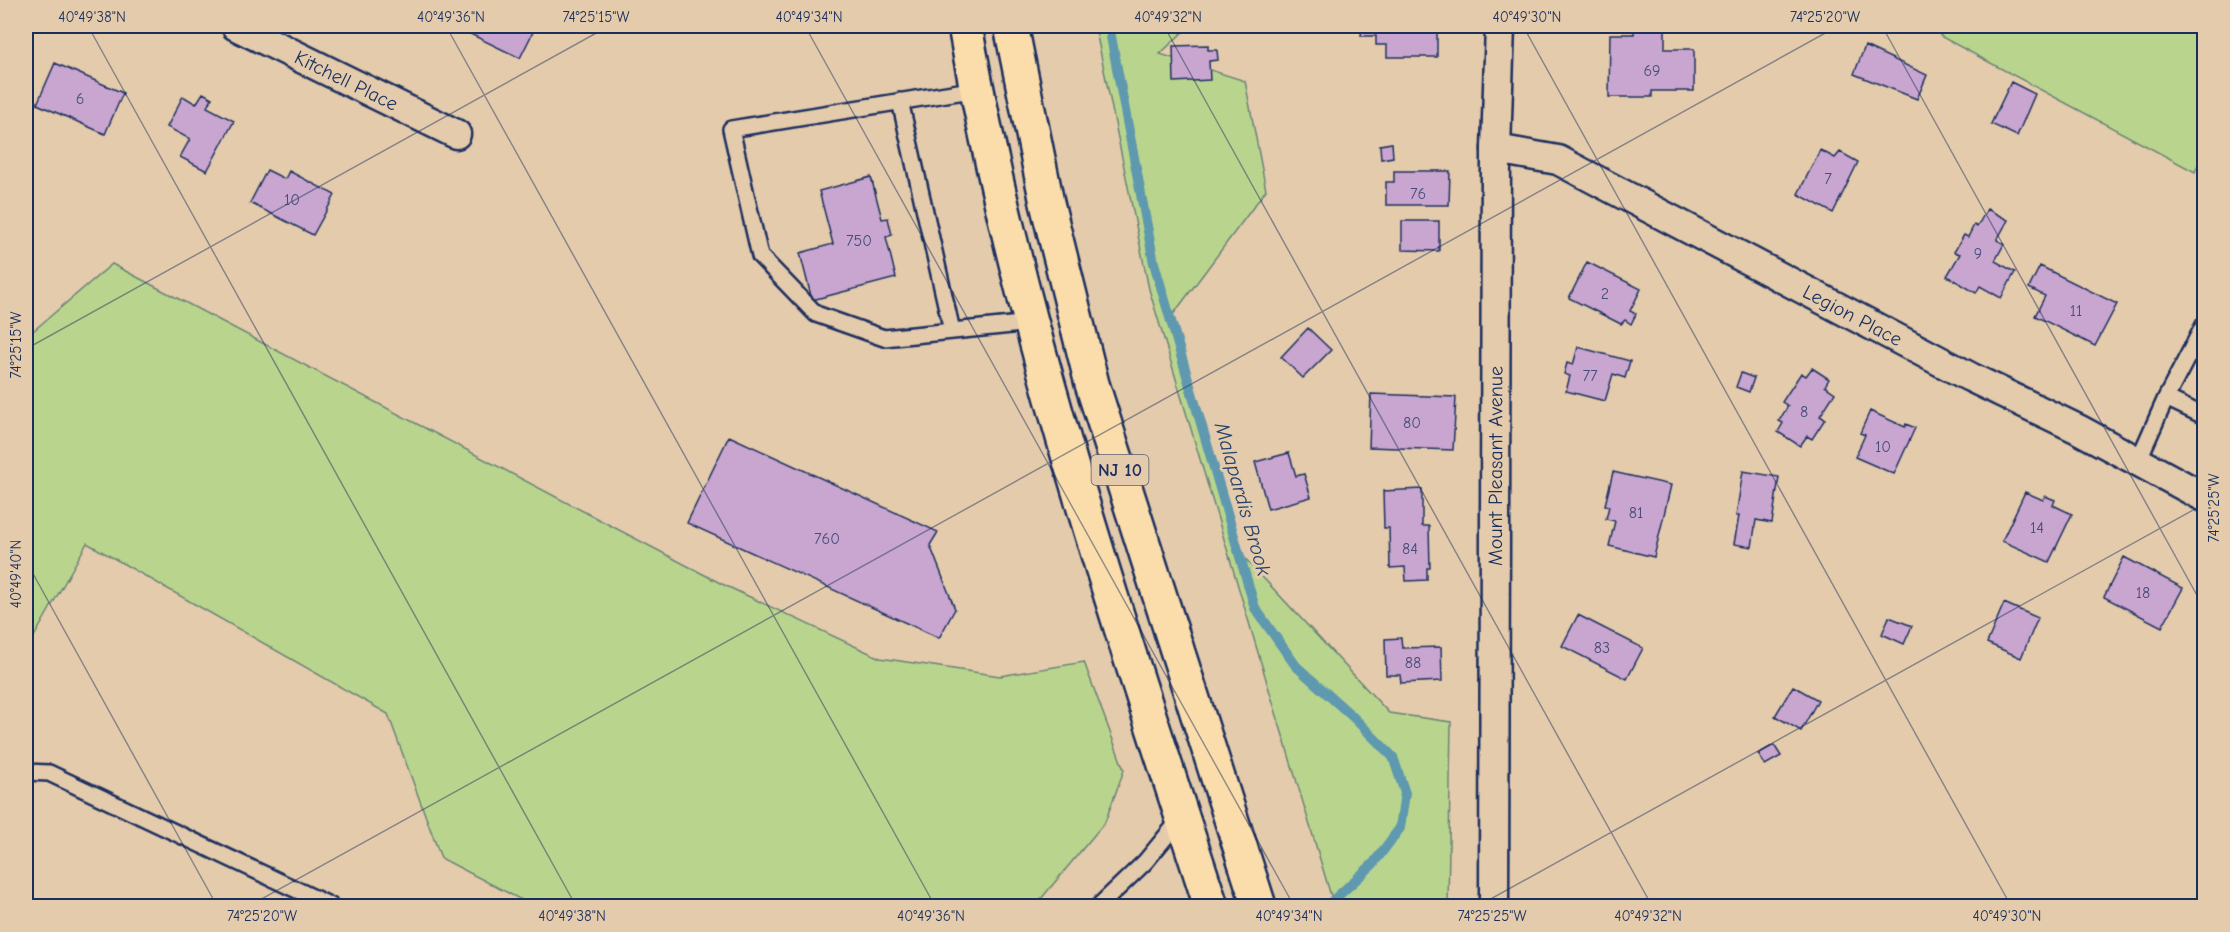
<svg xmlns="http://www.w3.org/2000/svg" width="2230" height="932" font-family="'Comic Neue',sans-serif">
  <rect width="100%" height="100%" fill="#e4cbac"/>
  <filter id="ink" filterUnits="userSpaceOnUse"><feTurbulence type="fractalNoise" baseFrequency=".0167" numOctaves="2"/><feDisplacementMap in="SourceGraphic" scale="12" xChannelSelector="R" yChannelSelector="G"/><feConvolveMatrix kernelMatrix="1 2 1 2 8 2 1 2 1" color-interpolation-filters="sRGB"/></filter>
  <g filter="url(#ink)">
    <path fill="#b9d58d" stroke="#6a8276" stroke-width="1.5" d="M1095,26h94l-29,28 85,27 21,109 -97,130 72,234 148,159 62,9 -3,184h-114l-185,-617z
      M1945,26h259v124l-9,22 -255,-136z
      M112,264l610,320 158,74 120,18 84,-14 40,108 -19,52 -70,84h-502l-92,-48 -53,-144 -301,-171 -61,108v-314z"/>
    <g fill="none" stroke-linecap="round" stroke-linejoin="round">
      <path stroke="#5f99af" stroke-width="10" d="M1109,26l45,237 101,345 41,58 57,51 40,40 12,36 -5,35 -27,36 -46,42"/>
    </g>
    <path fill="#c8a6d0" stroke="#1b2f5e" stroke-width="1.5" d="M462,26h74l-16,32 -60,-29z
      M1362,26h75v31h-50v-12h-11v-9h-15z
      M1647,26h18v23h29v42h-42v6h-43l1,-63h24v-6h13z
      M1208,45v5h9l1,10 -9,1 1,19 -36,2 -1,-36z
      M1865,46l62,29 -10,24 -63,-25z
      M55,63l68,30 -18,41 -68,-30z
      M2011,82l24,12 -18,42 -26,-12z
      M203,93l9,5 -5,9 27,14 -27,50 -27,-14 10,-18 -23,-12 16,-31 13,8z
      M1392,143l1,14 -12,2 -1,-14z
      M1820,150l15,8 5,-6 18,10 -25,51 -35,-19z
      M267,170l18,9 4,-8 46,24 -22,40 -63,-32z
      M1394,171h56l-1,34h-63v-23h8z
      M871,177l11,42 6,-1 4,17 -6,2 10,41 -84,22 -12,-47 33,-9 -14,-53z
      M1987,209l21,11 -11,20 7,4 -9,17 20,11 -14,26 -21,-12 -4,7 -29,-17 13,-22 -6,-2 10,-17 4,2 6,-12 3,2z
      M1402,221h37v30l-37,-1z
      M1587,262l54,27 -11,22 6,3 -5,10 -6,-4 -4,4 -52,-26z
      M2040,266l77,38 -22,42 -60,-30 10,-20 -16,-8z
      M1308,328l23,22 -28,28 -22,-21z
      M1578,347l52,14 -5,17 -12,-4 -8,27 -39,-10 4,-15 -6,-2 3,-11 6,2z
      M1812,368l17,11 -4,7 10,7 -15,23 5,3 -13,20 -5,-3 -7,10 -22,-14 5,-9 -4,-2 9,-15 -6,-4 19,-29 5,3z
      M1741,373l13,5 -5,14 -13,-5z
      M1371,394l85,3 -3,53 -84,-3z
      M1870,411l35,16 1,-3 9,4 -21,46 -39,-17 10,-22 -5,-2z
      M729,436l209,96 -8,13 25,64 -16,29 -252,-115z
      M1289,453l7,23 8,-2 7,23 -43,12 -13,-47z
      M1743,471l36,6 -7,46 -16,-3 -4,27 -18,-3 5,-28h-3z
      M1613,472l58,13 -17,72 -45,-11 6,-25 -9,-2 3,-13 -4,-1z
      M1422,489v37h7l1,42h-3v12l-21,1 -1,-14 -15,1 -1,-40h-5l-1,-37z
      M2025,492l18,8 2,-4 10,4 -2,5 19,9 -23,48 -47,-21z
      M2124,557l59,31 -21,39 -58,-30z
      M2004,603l34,15 -17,40 -34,-15z
      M1578,615l65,33 -16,31 -65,-33z
      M1889,617l23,9 -8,18 -22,-10z
      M1401,638l1,10 39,-1 1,34 -41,2 -1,-8h-14l-1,-36z
      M1793,686l25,14 -17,31 -26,-15z
      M1774,745l7,11 -16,9 -7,-11z"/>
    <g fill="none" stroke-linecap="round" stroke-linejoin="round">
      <g stroke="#1b2f5e" stroke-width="20">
        <path id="lane" d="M977,89l-246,40 29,127 56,58 68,24 147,-15
          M900,101l52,230
          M2166,398l38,18
          M2138,461l28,-63 38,-73
          M26,772l23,1 282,133
          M1099,906l46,-44 37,-45"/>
      </g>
      <g stroke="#1b2f5e" stroke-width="33">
        <g id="street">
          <path id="s1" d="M236,26l220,108"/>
          <path id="s2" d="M1496,149l62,11 412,217 108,52 126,68"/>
          <path id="s3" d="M1494,906l2,-757 4,-123"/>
        </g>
      </g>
      <g stroke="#1b2f5e" stroke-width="38">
        <path id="primary" d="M965,26c53,301 152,590 246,880
          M1011,26l36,177 45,181 167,522"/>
      </g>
      <use href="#lane" stroke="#e4cbac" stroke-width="15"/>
      <use href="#street" stroke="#e4cbac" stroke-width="28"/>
      <use href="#primary" stroke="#faddab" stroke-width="33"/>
    </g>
  </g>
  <path fill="none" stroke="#1b2f5e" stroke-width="1.5" stroke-opacity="0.45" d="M88,26l488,880M446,26l489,880M805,26l489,880M1164,26l488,880M1523,26l488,880M1882,26l322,582M26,349l583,-323M26,561l191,345M249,906l1589,-880M1478,906l726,-402"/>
  <g text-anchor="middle" stroke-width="6" stroke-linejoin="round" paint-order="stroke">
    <g font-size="16" fill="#464d7a">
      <text x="1652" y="76">69</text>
      <text x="80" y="104">6</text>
      <text x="1828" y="184">7</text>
      <text x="1418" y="199">76</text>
      <text x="292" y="205">10</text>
      <text x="859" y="246">750</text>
      <text x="1978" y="259">9</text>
      <text x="1605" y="299">2</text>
      <text x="2076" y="316">11</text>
      <text x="1590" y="381">77</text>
      <text x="1804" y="417">8</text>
      <text x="1412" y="428">80</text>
      <text x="1883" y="452">10</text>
      <text x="1636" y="518">81</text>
      <text x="2037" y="533">14</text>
      <text x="827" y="544">760</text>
      <text x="1410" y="554">84</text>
      <text x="2143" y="598">18</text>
      <text x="1602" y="653">83</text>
      <text x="1413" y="668">88</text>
    </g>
    <rect fill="#e4cbac" stroke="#575e75" stroke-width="1.5" x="1091.5" y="455" width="57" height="30" rx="4.5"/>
    <g font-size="18" font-weight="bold" fill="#1b2f5e">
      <text x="1120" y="476">NJ 10</text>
    </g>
    <g font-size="20" fill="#1b2f5e" stroke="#e4cbac">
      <text dy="7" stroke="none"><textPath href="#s1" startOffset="123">Kitchell Place</textPath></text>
      <text dy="7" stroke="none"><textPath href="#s2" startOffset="396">Legion Place</textPath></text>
      <text dy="7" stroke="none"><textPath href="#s3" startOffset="440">Mount Pleasant Avenue</textPath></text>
    </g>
    <g font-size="21" font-style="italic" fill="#26416c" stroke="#e4cbac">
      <text transform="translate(1243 499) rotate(74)" y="7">Malapardis Brook</text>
    </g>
  </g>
  <rect width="2230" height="932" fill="none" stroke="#e4cbac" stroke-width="66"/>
  <rect x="33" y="33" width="2164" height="866" fill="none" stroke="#1b2f5e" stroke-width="2"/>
  <g font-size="15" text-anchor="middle" fill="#1b2f5e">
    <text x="92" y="22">40°49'38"N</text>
    <text x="451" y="22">40°49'36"N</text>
    <text x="596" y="22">74°25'15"W</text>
    <text x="809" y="22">40°49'34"N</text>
    <text x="1168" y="22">40°49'32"N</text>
    <text x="1527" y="22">40°49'30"N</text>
    <text x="1825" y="22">74°25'20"W</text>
    <text transform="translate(16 345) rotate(-90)" y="5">74°25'15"W</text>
    <text transform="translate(2214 508) rotate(-90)" y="5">74°25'25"W</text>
    <text transform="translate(16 574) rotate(-90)" y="5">40°49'40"N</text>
    <text x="262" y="921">74°25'20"W</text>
    <text x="572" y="921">40°49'38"N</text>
    <text x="931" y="921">40°49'36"N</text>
    <text x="1289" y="921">40°49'34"N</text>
    <text x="1492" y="921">74°25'25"W</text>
    <text x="1648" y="921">40°49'32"N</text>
    <text x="2007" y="921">40°49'30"N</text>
  </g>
</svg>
